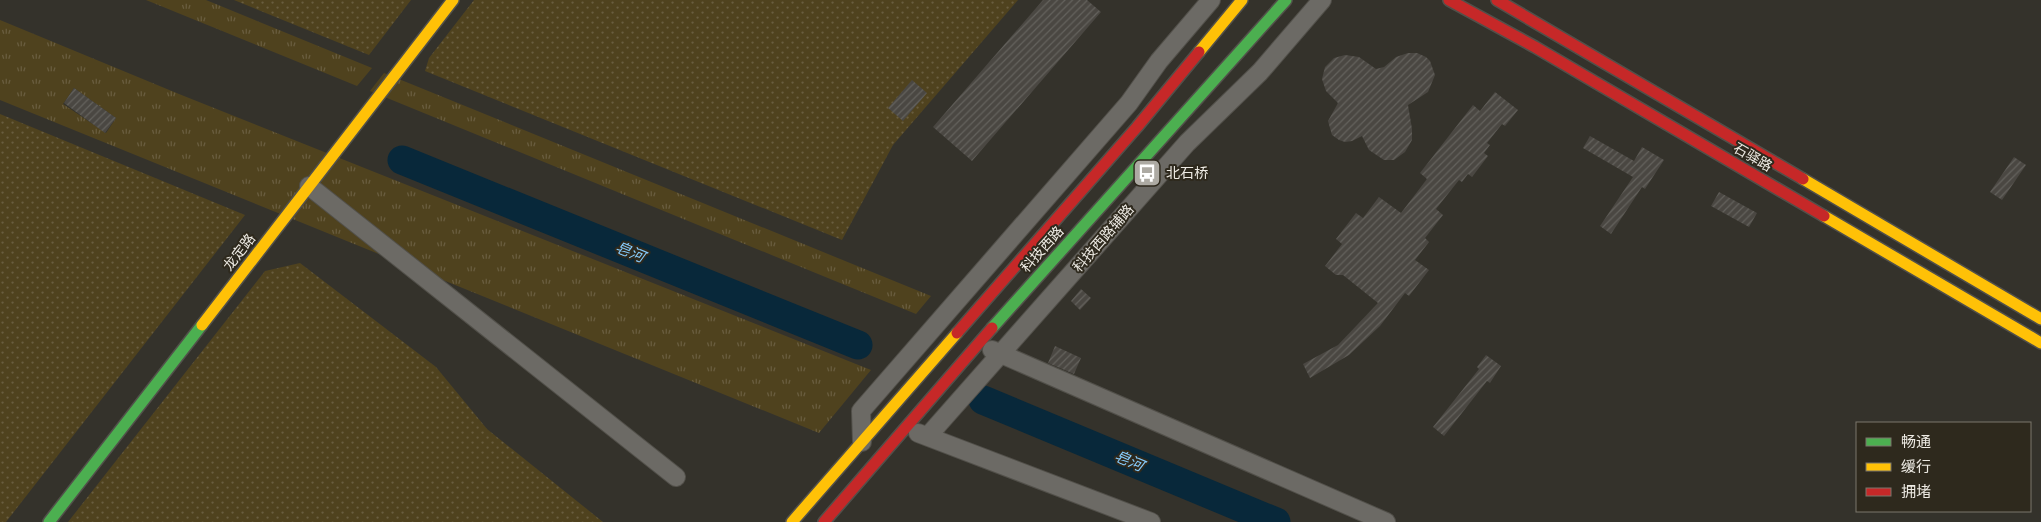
<svg xmlns="http://www.w3.org/2000/svg" width="2041" height="522" font-family="'Golos Text','Noto Sans SC',sans-serif">
  <defs>
    <pattern id="grass-dots" width="8" height="8" patternUnits="userSpaceOnUse" patternTransform="scale(1.25)"><rect width="8" height="8" fill="#4f421e"/><path d="M2 2h.1M6 6h.1" fill="none" stroke="#695d3f" stroke-width="1.8" stroke-linecap="round"/></pattern>
    <pattern id="park-tufts" width="24" height="20" patternUnits="userSpaceOnUse" patternTransform="scale(1.25)"><rect width="24" height="20" fill="#4f421e"/><path d="M3 7l-1-3M5 7V3M7 7l1-3M15 17l-1-3M17 17v-4M19 17l1-3" fill="none" stroke="#695d3f"/></pattern>
    <pattern id="building-hatch" width="6" height="6" patternUnits="userSpaceOnUse" patternTransform="scale(1.25)"><rect width="6" height="6" fill="#4a4742"/><path d="M-1 1l2-2M0 6l6-6M5 7l2-2" fill="none" stroke="#64625d"/></pattern>
  </defs>
  <rect width="100%" height="100%" fill="#34322b"/>
  <path fill="url(#grass-dots)" d="M234,0h177l-42,55z
    M474,0h544l-125,145 -51,95 -417,-169 4,-13z
    M0,114l245,101 -239,307h-6z
    M300,263l136,104 51,62 116,93h-535l197,-251z"/>
  <path fill="url(#park-tufts)" fill-rule="evenodd" d="M146,0h60l166,68 -15,18z
    M0,20l179,74 692,276 -52,63 -819,-333zM74,88l42,30 -10,15 -43,-29z
    M384,73l547,223 -15,18 -546,-223z"/>
  <g fill="none" stroke-linecap="round" stroke-linejoin="round">
    <path stroke="#08283a" stroke-width="29" d="M402,160l456,185
      M983,400l293,122"/>
  </g>
  <path fill="url(#building-hatch)" d="M1043,0h44l14,12 -129,149 -39,-34z
    M1408,53h9l9,4 4,4 5,14 -7,17 -20,13 4,24v11l-7,12 -11,8h-10l-15,-10 -7,-14 -10,5 -7,1 -6,-2 -7,-5 -4,-14 10,-18 -12,-12 -4,-12 3,-12 9,-9 11,-3 14,2 17,12 8,-2 12,-10z
    M912,80l15,13 -24,28 -15,-13z
    M74,88l42,30 -11,15 -41,-30z
    M1495,92l23,18 -13,16 -3,-2 -15,19 3,2 -6,8 4,3 -16,21 -4,-3 -6,8 -3,-2 -23,29 7,6 -18,23 4,4 -14,18 14,10 -20,26 -4,-3 -25,33 -31,29 -39,23 -7,-14 35,-19 40,-42 -35,-28h-7l-11,-9 17,-22 -6,-5 20,-26 7,5 16,-21 22,16 26,-34 -7,-6 53,-68 7,6z
    M1590,136l44,25 8,-14 22,13 -19,29 -3,-2 -31,47 -11,-8 33,-49 -50,-29z
    M2014,157l12,8 -24,35 -12,-8z
    M1719,192l38,21 -8,14 -38,-21z
    M1081,289l10,9 -11,12 -9,-9z
    M1055,346l26,12 -7,16 -26,-11z
    M1486,355l15,11 -11,17 -3,-2 -43,55 -11,-9 46,-58 -2,-2z"/>
  <g fill="none" stroke-linecap="round" stroke-linejoin="round">
    <g stroke="#52504a" stroke-width="20">
      <path id="street" d="M309,186l367,291
        M992,350l394,172
        M918,433l233,89
        M928,436l259,-293 73,-71 62,-72
        M862,442l-1,-31 268,-308 30,-42 52,-61"/>
    </g>
    <g stroke="#52504a" stroke-width="14">
      <path id="fast" d="M992,328l294,-328
        M49,522l153,-197"/>
    </g>
    <g stroke="#52504a" stroke-width="14">
      <path id="slow" d="M1199,52l43,-52
        M1803,179l238,140
        M1824,216l217,127
        M202,325l251,-325
        M792,522l165,-189"/>
    </g>
    <g stroke="#52504a" stroke-width="14">
      <path id="jam" d="M1449,0l86,47 289,169
        M1497,0l306,179
        M957,333l180,-206 62,-75
        M824,522l168,-194"/>
    </g>
    <use href="#street" stroke="#6c6a65" stroke-width="18"/>
    <use href="#fast" stroke="#4caf50" stroke-width="11"/>
    <use href="#slow" stroke="#ffc107" stroke-width="11"/>
    <use href="#jam" stroke="#c62828" stroke-width="11"/>
  </g>
  <defs>
    <g id="bus-square" transform="scale(1.4375)"><rect x="-9" y="-9" width="18" height="18" rx="4" fill="#adaaa3" stroke="#2e291d"/><path d="M-5-6H5V4H4V6H2V4H-2V6H-4V4H-5ZM-3.5-4V0h7V-4ZM-3.5 1.2v1.5H-2V1.2ZM2 1.2v1.5H3.5V1.2Z" fill="#fff"/></g>
  </defs>
  <g fill-rule="evenodd">
    <use href="#bus-square" x="1147" y="173"/>
  </g>
  <g text-anchor="middle" stroke-width="4" stroke-linejoin="round" paint-order="stroke">
    <g font-size="14" fill="#eeebe4" stroke="#2e291d">
      <text transform="translate(1753 157) rotate(30)" y="5">石驿路</text>
      <text transform="translate(1103 238) rotate(-49)" y="5">科技西路辅路</text>
      <text transform="translate(1042 249) rotate(-48)" y="5">科技西路</text>
      <text transform="translate(239 252) rotate(-52)" y="5">龙定路</text>
    </g>
    <g font-size="14" fill="#eeebe4" stroke="#2e291d" text-anchor="start">
      <text x="1166" y="178">北石桥</text>
    </g>
    <g font-size="15" font-style="italic" fill="#87cdfe" stroke="#2e291d">
      <text transform="translate(630 252) rotate(22)" y="5">皂河</text>
      <text transform="translate(1129 461) rotate(23)" y="5">皂河</text>
    </g>
  </g>
  <rect x="1856" y="422" width="175" height="90" fill="#2e291d" stroke="#7b776d"/>
  <rect x="1866" y="438" width="25" height="8" fill="#4caf50" stroke="#7b776d"/>
  <text x="1901" y="447" font-size="15" fill="#eeebe4">畅通</text>
  <rect x="1866" y="463" width="25" height="8" fill="#ffc107" stroke="#7b776d"/>
  <text x="1901" y="472" font-size="15" fill="#eeebe4">缓行</text>
  <rect x="1866" y="488" width="25" height="8" fill="#c62828" stroke="#7b776d"/>
  <text x="1901" y="497" font-size="15" fill="#eeebe4">拥堵</text>
</svg>
